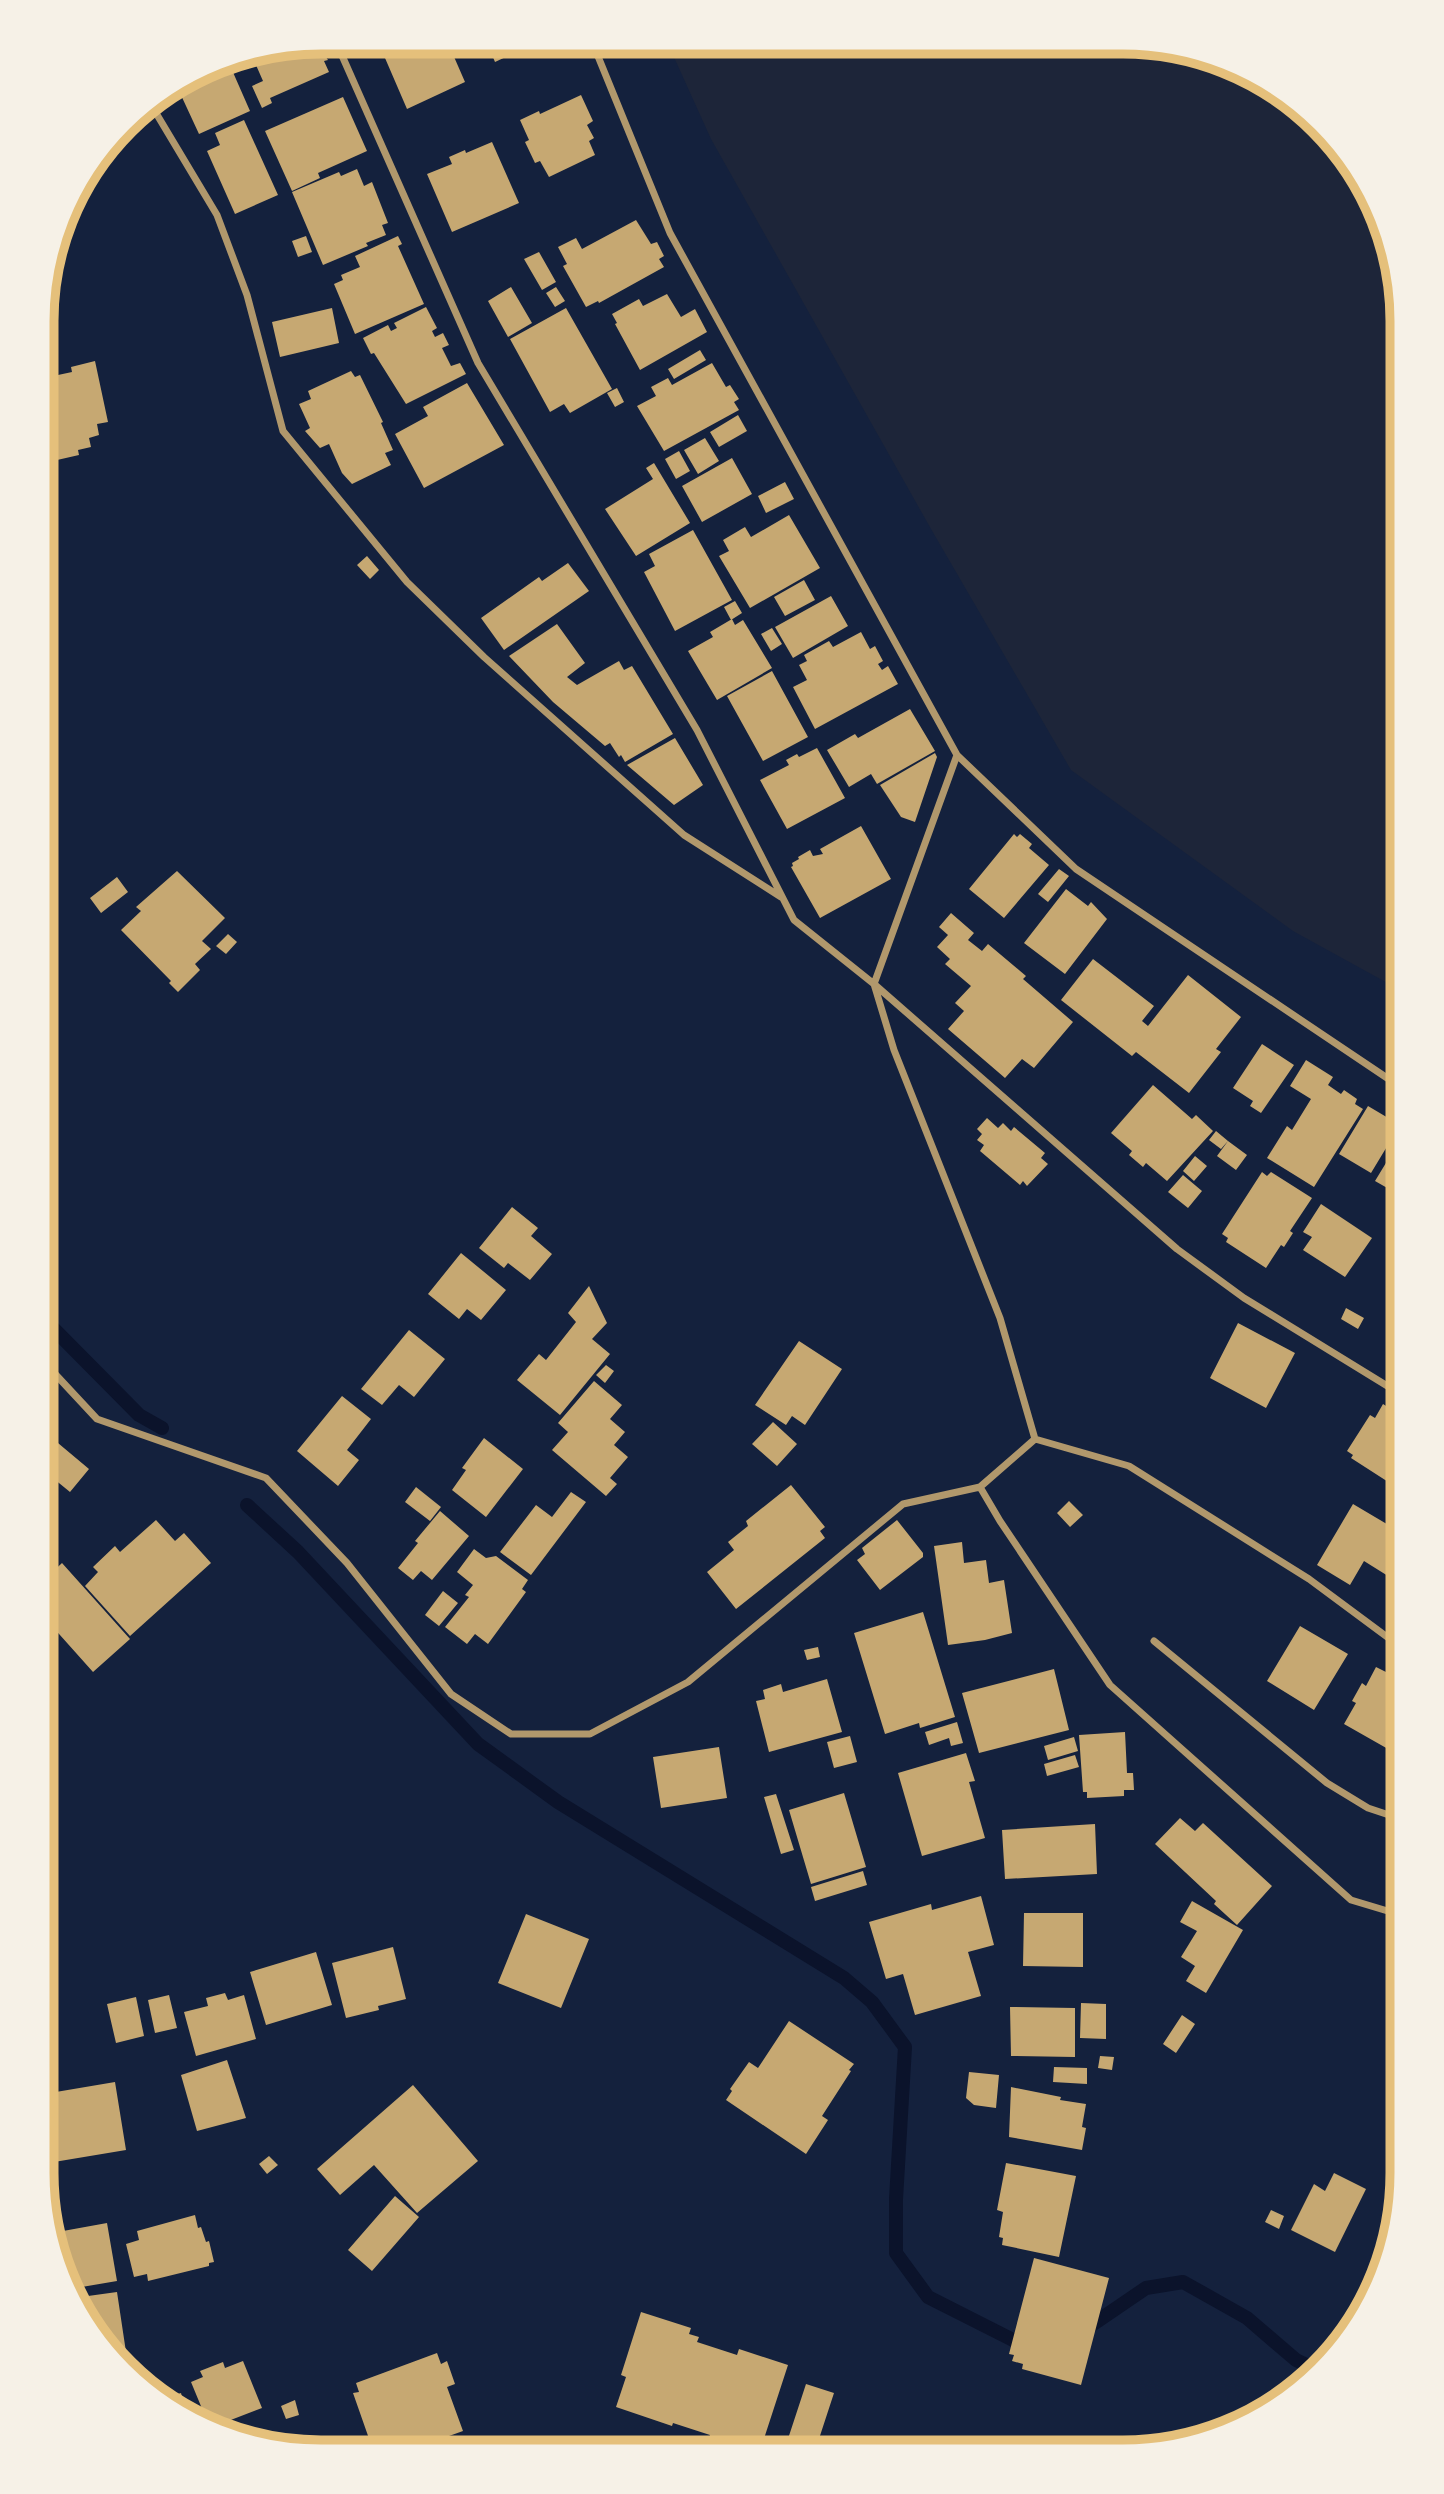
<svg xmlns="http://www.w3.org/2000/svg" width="1444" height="2494" font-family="'Sofia Sans Condensed',sans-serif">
  <rect width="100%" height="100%" fill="#14213d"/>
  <path fill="#1d2539" d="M668,44l509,3 69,24 61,40 48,55 32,65 15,90v670l-109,-60 -222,-161 -140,-241 -220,-390z"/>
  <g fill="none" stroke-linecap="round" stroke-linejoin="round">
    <path stroke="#0b132b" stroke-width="14" d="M43,1318l96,97 23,13
      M247,1505l51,47 180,192 80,58 286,176 28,24 33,45 -9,152v54l32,44 95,48 7,-1
      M1083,2331l63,-43 37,-6 64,36 49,42 21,10"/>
  </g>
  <path fill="#c6a872" d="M316,43l12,17 -4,1 5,11 -59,26 2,5 -10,5 -10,-22 11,-5 -11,-25z
    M419,43h29l17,39 -58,27 -22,-51z
    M487,43h49l-41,19z
    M224,64l4,8 4,-2 18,41 -51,23 -19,-41 3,-2 -3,-6z
    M581,95l12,26 -6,4 7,13 -5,3 6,14 -46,22 -9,-16 -5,2 -10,-21 4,-2 -9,-20 19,-9 1,3z
    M343,97l24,54 -49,22 2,5 -28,13 -27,-60z
    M244,120l34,75 -43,19 -28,-63 13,-6 -5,-12z
    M492,142l27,61 -67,29 -25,-58 25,-10 -3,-7 16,-7 1,3z
    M357,169l7,17 8,-4 16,41 -6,2 4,10 -20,8 2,3 -45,19 -31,-73 47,-20 2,4z
    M636,220l15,24 6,-2 7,14 -5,3 5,8 -65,36 -1,-2 -12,6 -23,-41 4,-2 -9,-17 18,-9 6,11z
    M306,236l6,16 -14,5 -6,-16z
    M398,236l4,8 -4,2 26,58 -69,30 -21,-50 9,-4 -2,-5 19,-8 -5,-11z
    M539,252l17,30 -14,8 -18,-31z
    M511,287l21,36 -24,14 -20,-36z
    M556,287l9,14 -10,6 -9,-14z
    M667,294l14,23 14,-8 12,23 -67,38 -25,-46 2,-1 -5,-9 27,-15 4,7z
    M426,307l11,21 -5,3 3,6 8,-4 6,12 -7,3 9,18 9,-3 6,11 -60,30 -32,-51 -3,1 -8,-16 25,-13 3,6 6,-3 -3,-5z
    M332,308l7,35 -59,14 -8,-35z
    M566,308l46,81 -42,24 -6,-9 -14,8 -40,-73z
    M700,350l6,10 -32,19 -6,-10z
    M95,361l13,61 -11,2 2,11 -10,3 2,9 -13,3 1,5 -35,8v-85l28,-6 -1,-5z
    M712,363l14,24 4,-2 9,14 -5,3 5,8 -75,41 -27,-45 19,-10 -5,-9 17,-9 4,7z
    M351,371l4,6 5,-2 23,47 -2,1 12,27 -8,3 6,12 -39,19 -10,-11 -13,-29 -9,4 -15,-17 5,-3 -11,-24 12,-5 -3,-8z
    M467,383l37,62 -80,43 -29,-54 33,-18 -5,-9z
    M617,388l7,14 -9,5 -8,-14z
    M738,415l9,16 -28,16 -9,-15z
    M705,438l14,23 -21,13 -14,-24z
    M679,451l11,20 -14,8 -11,-20z
    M732,458l20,36 -50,28 -20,-36z
    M654,463l36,60 -54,33 -31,-47 48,-30 -7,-11z
    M785,482l9,17 -28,14 -8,-17z
    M789,515l31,53 -70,40 -31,-52 10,-5 -6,-11 22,-13 6,10z
    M693,530l39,70 -57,31 -31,-59 11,-6 -6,-12z
    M367,556l12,14 -9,9 -13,-14z
    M568,563l21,28 -85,59 -23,-32 58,-41 3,4z
    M804,580l11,20 -30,16 -11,-19z
    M831,596l17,30 -55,32 -18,-31z
    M735,601l7,12 -11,7 -7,-13z
    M732,619l3,6 8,-5 29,48 -55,32 -29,-49 25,-14 -3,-5z
    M557,624l28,39 -18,14 10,8 42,-24 5,9 8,-4 41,68 -48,28 -4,-7 -2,2 -9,-14 -5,3 -52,-44 -44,-46z
    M772,628l10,16 -11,7 -10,-17z
    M861,632l9,17 5,-3 8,15 -5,3 4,6 6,-4 10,18 -83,45 -22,-42 14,-7 -8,-15 8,-4 -3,-6 25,-14 4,6z
    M772,671l36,66 -45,24 -36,-65z
    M910,709l25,42 -58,33 -6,-10 -22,13 -22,-37 28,-16 3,4z
    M675,738l28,47 -29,20 -47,-40z
    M817,748l28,50 -58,31 -27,-49 29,-15 -3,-5 11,-6 2,3z
    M935,753l2,4 -22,65 -14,-5 -21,-32z
    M861,826l30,53 -71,39 -29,-51 2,-1 -1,-3 7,-4 -1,-2 12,-7 3,6 10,-2 -3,-5z
    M1014,834l3,3 3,-3 12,10 -3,4 20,17 -45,53 -35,-29z
    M1059,869l10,7 -21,26 -10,-8z
    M177,871l48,47 -23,23 9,8 -16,15 5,6 -22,22 -9,-9 2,-2 -50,-51 20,-19 -5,-4z
    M117,877l11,15 -27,21 -11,-15z
    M1066,889l22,17 3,-4 16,17 -42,55 -41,-31z
    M951,913l23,20 -6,7 14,11 6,-7 38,32 -3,3 50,43 -39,46 -12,-9 -17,19 -57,-49 16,-18 -9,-8 16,-17 -26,-22 5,-5 -13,-12 11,-12 -9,-8z
    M228,934l9,8 -11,12 -10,-8z
    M1093,959l61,47 -12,15 6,5 40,-51 53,42 -25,32 5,3 -32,41 -53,-41 -4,4 -71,-56z
    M1262,1044l32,21 -33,48 -11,-7 3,-5 -20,-13z
    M1306,1060l27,17 -5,8 13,9 3,-4 13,9 -2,5 8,5 -49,78 -47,-29 20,-32 5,4 19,-31 -21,-13z
    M1153,1085l39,34 4,-4 17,16 -46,50 -21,-18 -3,4 -14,-12 3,-4 -21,-18z
    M1368,1106l32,19 -29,48 -32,-19z
    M987,1118l11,10 5,-5 8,8 3,-4 31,26 -4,5 7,6 -21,22 -4,-5 -3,4 -40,-34 4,-6 -7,-5 5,-6 -5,-5z
    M1216,1131l12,10 -7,8 -12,-9z
    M1228,1141l19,14 -11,15 -19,-14z
    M1392,1153l10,6v11l-13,19 -14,-8z
    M1195,1156l12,10 -13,15 -11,-10z
    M1262,1172l5,4 4,-4 41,26 -22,33 3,2 -9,14 -3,-2 -15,23 -40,-26 2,-4 -6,-4z
    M1183,1175l19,16 -14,17 -20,-16z
    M1321,1204l51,34 -27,39 -42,-27 9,-13 -9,-5z
    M512,1207l26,21 -7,8 21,18 -22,26 -22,-17 -4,5 -25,-20z
    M461,1253l45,37 -25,30 -14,-11 -8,10 -31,-25z
    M589,1286l18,37 -15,16 18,15 -50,61 -43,-35 22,-26 7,6 30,-38 -8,-9z
    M1346,1308l18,10 -6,11 -17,-10z
    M1238,1323l57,30 -29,55 -56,-30z
    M409,1330l36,29 -31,38 -15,-12 -17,20 -21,-16z
    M799,1341l43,28 -37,56 -13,-9 -6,9 -31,-20z
    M606,1365l8,6 -9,12 -9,-8z
    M594,1381l28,24 -12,14 15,13 -11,13 14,12 -18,21 7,6 -11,12 -54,-46 16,-18 -10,-9z
    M342,1396l29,23 -24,31 12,10 -21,26 -41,-35z
    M1383,1404l19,12v61l-6,10 -45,-29 2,-3 -6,-4 23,-36 5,3z
    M773,1422l24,22 -20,22 -25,-22z
    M52,1438l37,31 -19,23 -27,-22v-21z
    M484,1438l39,31 -37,48 -34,-27 14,-20 -4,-2z
    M791,1485l34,42 -5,4 5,7 -89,71 -29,-37 27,-22 -6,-8 20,-16 -2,-5z
    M416,1487l25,20 -11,14 -25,-19z
    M571,1492l15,10 -55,73 -31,-23 36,-47 16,12z
    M1069,1501l14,14 -13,12 -13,-14z
    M1353,1504l49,29v20l-14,23 -24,-15 -14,24 -33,-20z
    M440,1511l29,25 -37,44 -11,-9 -8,9 -15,-12 20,-25 -3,-2z
    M156,1520l19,21 9,-8 27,30 -81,73 -45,-50 13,-14 -5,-5 22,-21 5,6z
    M897,1520l26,33v4l-43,33 -23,-30 8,-6 -3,-6z
    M962,1542l2,21 22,-3 3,23 15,-3 8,53 -27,7 -37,5 -14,-99z
    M474,1549l12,9 10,-2 32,24 -6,9 4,3 -38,52 -13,-10 -8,10 -22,-17 24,-30 -4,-2 8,-10 -16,-13z
    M62,1563l68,76 -37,33 -50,-56v-35z
    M443,1591l15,12 -19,23 -14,-11z
    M923,1612l32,105 -35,11 -1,-5 -34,11 -31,-101z
    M1300,1626l48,28 -34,56 -47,-29z
    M818,1647l2,10 -13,3 -3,-10z
    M1376,1667l26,13v44l-14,25 -44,-25 12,-21 -4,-2 10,-18 4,3z
    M1054,1669l15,61 -90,23 -17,-60z
    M827,1679l15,53 -73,20 -13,-51 9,-2 -2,-9 18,-6 2,8z
    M957,1722l6,21 -12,3 -2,-8 -20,7 -4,-13z
    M1125,1732l2,41h6l1,17h-10v6l-37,2v-6h-4l-4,-57z
    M850,1736l7,26 -23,6 -7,-26z
    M1074,1737l4,14 -30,9 -4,-14z
    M719,1747l8,51 -66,10 -8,-51z
    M966,1753l9,28 -6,1 16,56 -63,18 -24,-83z
    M1075,1755l4,12 -32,9 -3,-12z
    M844,1793l22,74 -55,17 -22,-74z
    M776,1794l18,56 -13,4 -17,-57z
    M1180,1818l15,13 8,-8 69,63 -35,39 -23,-21 2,-3 -61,-57z
    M1095,1824l2,50 -92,5 -3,-49z
    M863,1871l4,14 -52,16 -4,-14z
    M981,1896l13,49 -26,7 13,44 -66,19 -12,-41 -17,5 -17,-57 62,-18 1,6z
    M1192,1901l51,29 -37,63 -20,-12 9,-15 -14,-9 16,-26 -17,-9z
    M1024,1913h59v54l-60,-1z
    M526,1914l63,25 -28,69 -63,-25z
    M393,1947l13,52 -28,7 1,4 -33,8 -14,-55z
    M316,1952l16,53 -66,20 -16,-53z
    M225,1993l3,7 16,-5 12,44 -60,17 -12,-44 24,-6 -2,-8z
    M169,1995l8,33 -22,5 -7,-33z
    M136,1997l8,39 -28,7 -9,-39z
    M1081,2003l25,1v35l-26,-1z
    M1010,2007l65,1v49l-64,-1z
    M1182,2015l13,9 -19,29 -13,-9z
    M789,2021l65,43 -5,6 2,1 -29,45 6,4 -22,34 -80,-54 6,-9 -2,-2 19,-27 9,6z
    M1100,2056l14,1 -2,13 -14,-2z
    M227,2060l19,58 -49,13 -16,-56z
    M1054,2067l33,1v16l-34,-2z
    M969,2072l30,3 -3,33 -22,-3 -8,-7z
    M115,2082l11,68 -78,13 -6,-35 2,-34z
    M413,2085l65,76 -61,52 -43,-48 -34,30 -23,-26z
    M1011,2087l50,10 -1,3 26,4 -4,23 4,1 -4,22 -73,-13z
    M269,2156l9,9 -11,9 -8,-10z
    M1006,2163l70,13 -17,81 -57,-12 1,-7 -4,-1 4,-25 -6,-2z
    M1334,2173l32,16 -31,63 -44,-22 23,-46 11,7z
    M395,2196l24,21 -47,54 -24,-21z
    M1271,2210l13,6 -5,13 -14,-7z
    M195,2215l3,13 3,-1 5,15 3,-1 5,21 -5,1v3l-61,15 -1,-7 -13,3 -8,-33 13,-4 -2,-9z
    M107,2223l10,58 -47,8 -13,-26 -5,-30z
    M1034,2258l75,20 -28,107 -59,-16 1,-5 -11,-3 2,-6 -5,-1z
    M117,2292l9,60 -13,2 -24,-26 -12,-25 12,-1 -1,-6z
    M641,2312l50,16 -2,6 10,3 -2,5 40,13 2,-6 49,16 -28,86h-19l-33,-10 2,-6 -37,-12 -1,3 -56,-19 10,-30 -5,-2z
    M437,2353l4,11 6,-3 8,23 -8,3 16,44 -53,19h-37l-20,-57 6,-1 -3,-9z
    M243,2361l19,47 -52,20 -19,-46 12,-5 -3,-6 23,-9 2,6z
    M806,2384l28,9 -19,58h-31z
    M181,2393l6,22 -27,-16z
    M295,2400l4,15 -13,4 -5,-13z"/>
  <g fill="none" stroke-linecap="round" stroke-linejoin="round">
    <path stroke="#b1986c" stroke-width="7" d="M336,42l142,321 219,367 97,190 80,64 303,265 67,49 158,97
      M593,44l77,189 287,522 119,114 326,219
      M150,103l67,112 30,80 36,136 124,151 77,75 200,178 97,62
      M957,755l-83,229 20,66 106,268 35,121
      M43,1361l54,58 169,59 81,85 104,131 60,40h79l98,-52 215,-178 77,-17 55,-48
      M1035,1439l94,27 180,113 93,69
      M980,1487l20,34 110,164 241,215 50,15
      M1154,1641l173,142 41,25 33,11"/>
  </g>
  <path d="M0 0H1444V2494H0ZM321 54H1123A267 267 0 0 1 1390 321V2173A267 267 0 0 1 1123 2440H321A267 267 0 0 1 54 2173V321A267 267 0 0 1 321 54Z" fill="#f6f1e7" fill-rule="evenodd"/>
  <path fill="none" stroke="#e5c07b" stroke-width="9" d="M321 54H1123A267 267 0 0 1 1390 321V2173A267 267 0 0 1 1123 2440H321A267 267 0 0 1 54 2173V321A267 267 0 0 1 321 54Z"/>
</svg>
